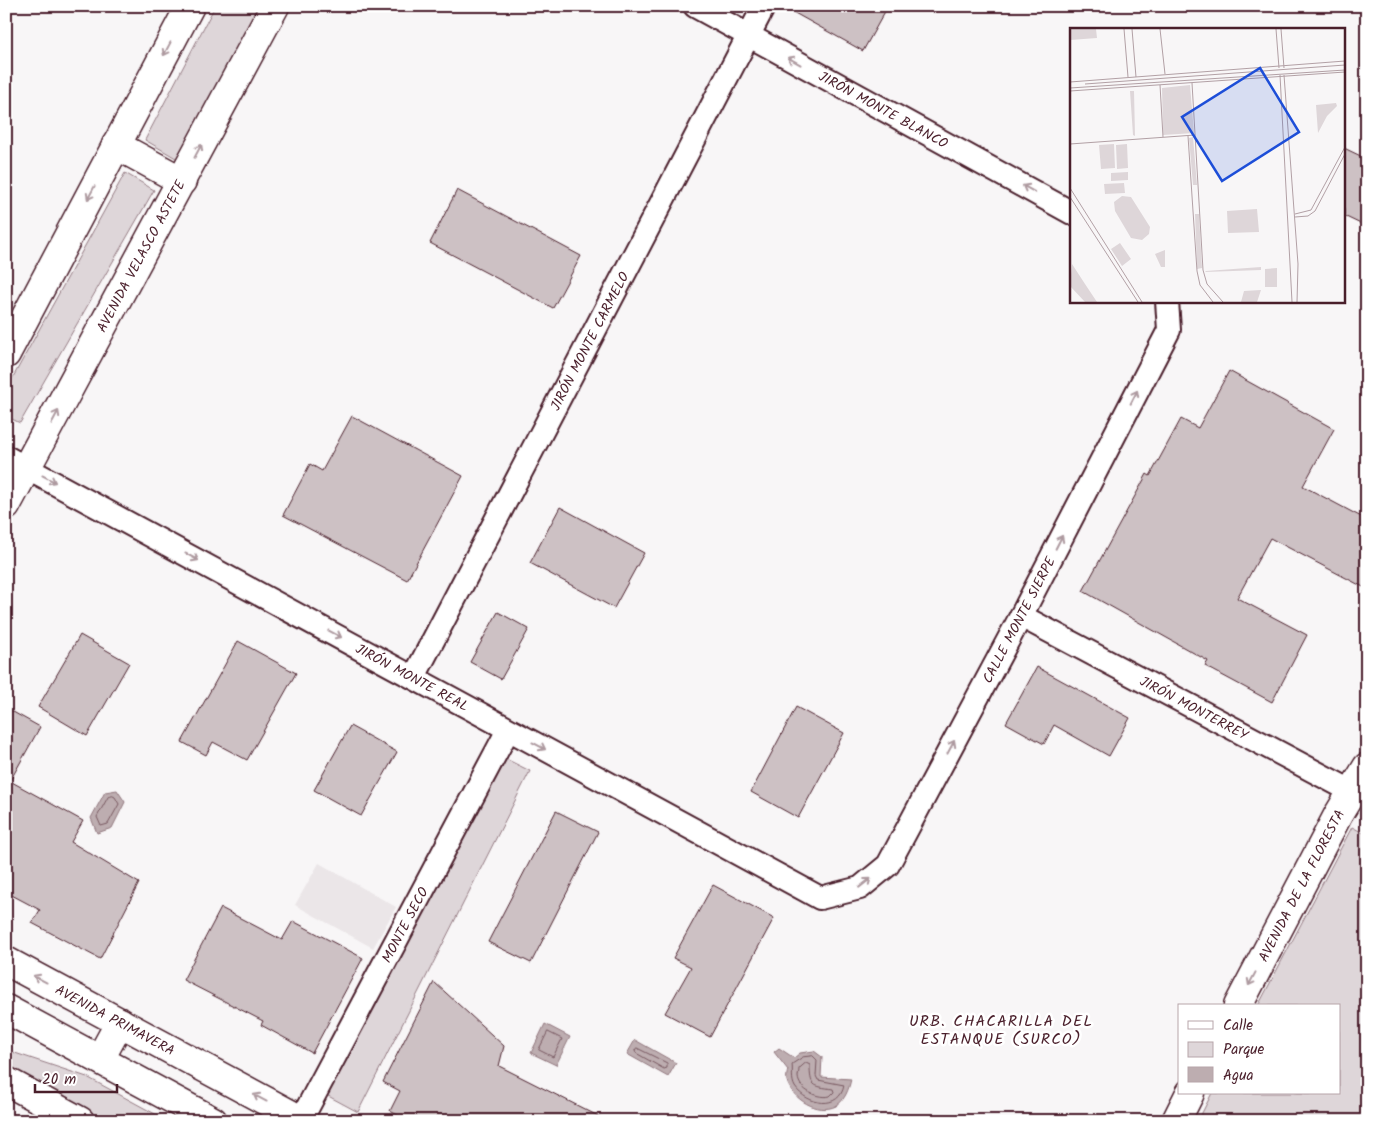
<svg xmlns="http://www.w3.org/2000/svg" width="1373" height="1127" font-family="Kalam,sans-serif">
  <rect width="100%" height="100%" fill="#f8f6f7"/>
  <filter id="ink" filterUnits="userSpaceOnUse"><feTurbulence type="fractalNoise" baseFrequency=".02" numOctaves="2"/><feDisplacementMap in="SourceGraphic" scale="10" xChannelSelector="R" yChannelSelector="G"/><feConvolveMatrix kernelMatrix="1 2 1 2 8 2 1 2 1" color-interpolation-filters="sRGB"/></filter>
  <g filter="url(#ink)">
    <path fill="#ebe6e8" d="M319,863l77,44 -23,41 -78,-43z"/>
    <path fill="#ded6d9" stroke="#947a82" d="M215,6h47l-81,155 -36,-21z
      M125,173l29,17 -134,233 -14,-7v-26z
      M488,750l42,21 -172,341 -41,-22z
      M1352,827l15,8v286h-169l14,-28h127v-87h-81z
      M6,1050l81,27 81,44h-68l-94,-49z"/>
    <path fill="#bdadb0" stroke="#8f747b" d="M117,790l8,12 -13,26 -15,5 -6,-15 14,-26z
      M545,1024l25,13 -14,28 -25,-12z
      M635,1040l41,23 -8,14 -41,-23z
      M779,1048l15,10 6,-5 14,-2 8,6 -1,20 30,2c-2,10 -6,21 -15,27 -18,9 -44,-7 -49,-25 -1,-3 0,-8 1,-11l-14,-18z"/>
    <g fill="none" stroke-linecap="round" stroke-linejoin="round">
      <path stroke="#785860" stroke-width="1" d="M113,796l2,1 4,7 -11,20 -7,2 -4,-9 11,-20z
        M548,1032l14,7 -9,18 -14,-7z
        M637,1048l30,15v5l-3,1 -28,-16 -1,-2z
        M813,1056l4,4 -1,16 2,4 26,5c-4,26 -37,20 -49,2 -4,-7 -2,-15 -3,-23l11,-7z
        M806,1063l4,2c0,22 3,21 23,24l1,3 -4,4c-11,3 -31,-5 -32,-19 0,-2 1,-5 1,-8z"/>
    </g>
    <path fill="#cdc1c4" stroke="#4a1f2b" d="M782,6h106l-25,45z
      M1344,148l23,11v68l-23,-11z
      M457,190l124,66 -28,52 -123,-65z
      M1229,371l105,58 -31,57 64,34v69l-97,-51 -33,60 70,37 -35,67 -67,-36 3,-5 -125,-70 64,-117 3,2 31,-57 17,9z
      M352,416l111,60 -56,104 -124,-65 27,-51 12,7z
      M560,507l84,46 -30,55 -84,-45z
      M498,612l31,17 -28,50 -31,-17z
      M80,635l49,28 -42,73 -49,-29z
      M238,641l58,32 -49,87 -34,-18 -7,13 -24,-13z
      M1037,667l93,51 -21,38 -55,-31 -10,19 -38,-21z
      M796,707l48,26 -46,85 -47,-26z
      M6,708l34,19 -30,54 73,40 -12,21 68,41 -39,76 -68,-36 8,-13 -34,-18z
      M350,726l47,26 -36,64 -47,-26z
      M556,811l42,21 -67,131 -43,-21z
      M713,885l61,33 -64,119 -45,-24 26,-46 -18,-9z
      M221,908l61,32 11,-19 70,37 -51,95 -51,-28 2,-4 -80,-41z
      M434,982l70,64 -5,20 109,55h-199l-19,-10 10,-20 -17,-9z"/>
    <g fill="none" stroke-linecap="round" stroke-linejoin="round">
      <g stroke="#4a1f2b" stroke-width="26">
        <g id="street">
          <path id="s1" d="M695,6l377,207"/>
          <path id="s2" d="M6,457l814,441 40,-10 28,-23 133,-249 148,-286 -2,-29"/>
          <path id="s3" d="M1021,616l332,176"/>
          <path id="s4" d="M414,677l350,-671"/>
          <path id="s5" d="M301,1120l207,-390"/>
        </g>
      </g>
      <g stroke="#4a1f2b" stroke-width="31">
        <g id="secondary">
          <path d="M116,145l66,36"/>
          <path d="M6,354l184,-348"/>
          <path id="s6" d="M6,506l269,-500"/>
          <path id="s7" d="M6,961l297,160"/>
          <path id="s8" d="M1238,1006l100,-191 29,-48"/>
          <path d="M1176,1121l14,-28"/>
        </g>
      </g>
      <g stroke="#4a1f2b" stroke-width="31">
        <path id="primary" d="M6,1009l207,112
          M100,1059l20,-37
          M6,1081l74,40"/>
      </g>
      <use href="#street" stroke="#fff" stroke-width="22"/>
      <use href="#secondary" stroke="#fff" stroke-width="28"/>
      <use href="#primary" stroke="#fff" stroke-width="28"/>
    </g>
    <defs><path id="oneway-shaft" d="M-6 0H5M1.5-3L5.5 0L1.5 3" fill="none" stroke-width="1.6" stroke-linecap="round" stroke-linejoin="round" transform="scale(1.25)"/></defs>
    <g stroke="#ae9aa0">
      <use href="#oneway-shaft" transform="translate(167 49) rotate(118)"/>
      <use href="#oneway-shaft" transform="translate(794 61) rotate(-151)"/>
      <use href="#oneway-shaft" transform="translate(198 151) rotate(-62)"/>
      <use href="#oneway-shaft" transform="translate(1029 189) rotate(-151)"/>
      <use href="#oneway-shaft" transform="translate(91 193) rotate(118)"/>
      <use href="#oneway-shaft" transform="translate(1134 397) rotate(-63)"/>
      <use href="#oneway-shaft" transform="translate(55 417) rotate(-62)"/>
      <use href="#oneway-shaft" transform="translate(49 479) rotate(28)"/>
      <use href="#oneway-shaft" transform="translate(1059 542) rotate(-63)"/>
      <use href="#oneway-shaft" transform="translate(192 557) rotate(28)"/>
      <use href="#oneway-shaft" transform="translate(335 634) rotate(28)"/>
      <use href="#oneway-shaft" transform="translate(539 746) rotate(28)"/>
      <use href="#oneway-shaft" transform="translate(951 747) rotate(-62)"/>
      <use href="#oneway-shaft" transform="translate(865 883) rotate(-38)"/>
      <use href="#oneway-shaft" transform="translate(40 979) rotate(-152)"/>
      <use href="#oneway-shaft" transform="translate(1252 979) rotate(118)"/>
      <use href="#oneway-shaft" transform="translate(260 1098) rotate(-152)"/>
    </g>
  </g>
  <g text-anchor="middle" stroke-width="5" stroke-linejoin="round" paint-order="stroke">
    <g font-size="14" fill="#4a1f2b" stroke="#fff">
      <text dy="5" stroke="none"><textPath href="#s1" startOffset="215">JIRÓN MONTE BLANCO</textPath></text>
      <text dy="5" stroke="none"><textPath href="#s6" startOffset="284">AVENIDA VELASCO ASTETE</textPath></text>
      <text dy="5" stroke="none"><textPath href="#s4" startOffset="379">JIRÓN MONTE CARMELO</textPath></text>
      <text dy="5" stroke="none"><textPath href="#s2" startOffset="1281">CALLE MONTE SIERPE</textPath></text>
      <text dy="5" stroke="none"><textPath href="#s2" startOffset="462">JIRÓN MONTE REAL</textPath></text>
      <text dy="5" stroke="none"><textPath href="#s3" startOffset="196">JIRÓN MONTERREY</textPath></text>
      <text dy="5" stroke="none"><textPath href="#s8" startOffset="136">AVENIDA DE LA FLORESTA</textPath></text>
      <text dy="5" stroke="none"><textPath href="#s5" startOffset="221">MONTE SECO</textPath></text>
      <text dy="5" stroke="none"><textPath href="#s7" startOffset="124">AVENIDA PRIMAVERA</textPath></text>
    </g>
    <g font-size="16" letter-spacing="1" fill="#4a1f2b" stroke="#fff">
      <text x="1001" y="1026">URB. CHACARILLA DEL<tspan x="1001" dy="18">ESTANQUE (SURCO)</tspan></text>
    </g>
  </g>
  <g transform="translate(1070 28)">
    <rect width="275" height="275" fill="#f8f6f7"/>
    <path d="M0,1h26l1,9 -27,2zM120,57l4,48 -31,2 -1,-47zM60,63h4l1,45 -2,-1zM266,75l1,3 -10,10 -9,17 -2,-28zM123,109l4,48h-4l-4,-47zM44,116l1,24 -14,1 -2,-24zM57,116l1,24 -11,1 -1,-24zM58,144v8l-17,1v-8zM54,155l1,10 -20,1 -1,-10zM52,168l9,1 19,30 -1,7 -7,6 -11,-2 -16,-27 -1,-9zM187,181l2,23 -31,1 -1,-22zM125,186h4l3,54 -5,1zM50,215l11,16 -9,7 -11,-17zM95,222v17h-4l-6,-13zM2,236l13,20 12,18h-12l-15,-16zM191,239v3l-56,2 1,-1zM207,240v19h-12v-18zM191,262l-4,12h-16l3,-11z" fill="#ded6d9"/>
    <path fill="none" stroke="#b2a0a5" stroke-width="1" d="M54,1l4,48M62,1l4,48M90,1l5,45M206,1l3,39M211,1l3,39M210,47l12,227M214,47l14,189 -1,38M0,54l275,-21M122,55l11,187 4,14 16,18M15,56l260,-19M90,57l3,52M0,60l275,-18M0,63l275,-19M118,108l9,135 3,14 13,17M0,116l125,-9M0,160l72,114M0,169l68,105M225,186l16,-4 34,-63M225,189l13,-1 7,-5 30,-57"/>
    <path fill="#1d4ed8" fill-opacity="0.15" stroke="#1d4ed8" stroke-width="2.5" d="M190,40l39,64 -77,49 -40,-64z"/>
    <rect width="275" height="275" fill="none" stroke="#4a1f2b" stroke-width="2.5"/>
  </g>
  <rect width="1373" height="1127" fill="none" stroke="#fff" stroke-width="25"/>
  <rect x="12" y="12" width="1348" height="1102" fill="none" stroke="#4a1f2b" stroke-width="2" filter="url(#ink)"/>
  <rect x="1178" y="1004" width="162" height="90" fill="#ffffff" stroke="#b7a5aa"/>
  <rect x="1188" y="1021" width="25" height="8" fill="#ffffff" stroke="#b7a5aa"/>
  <text x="1223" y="1030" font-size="15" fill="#4a1f2b">Calle</text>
  <rect x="1188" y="1042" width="25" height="15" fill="#ded6d9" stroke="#b7a5aa"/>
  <text x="1223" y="1054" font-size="15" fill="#4a1f2b">Parque</text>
  <rect x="1188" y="1067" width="25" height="15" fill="#bdadb0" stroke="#b7a5aa"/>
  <text x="1223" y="1080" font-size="15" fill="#4a1f2b">Agua</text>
  <path d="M35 1084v8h82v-8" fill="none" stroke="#4a1f2b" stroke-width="2.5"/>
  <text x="42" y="1084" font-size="15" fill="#4a1f2b" stroke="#ffffff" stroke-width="4" paint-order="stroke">20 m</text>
</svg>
